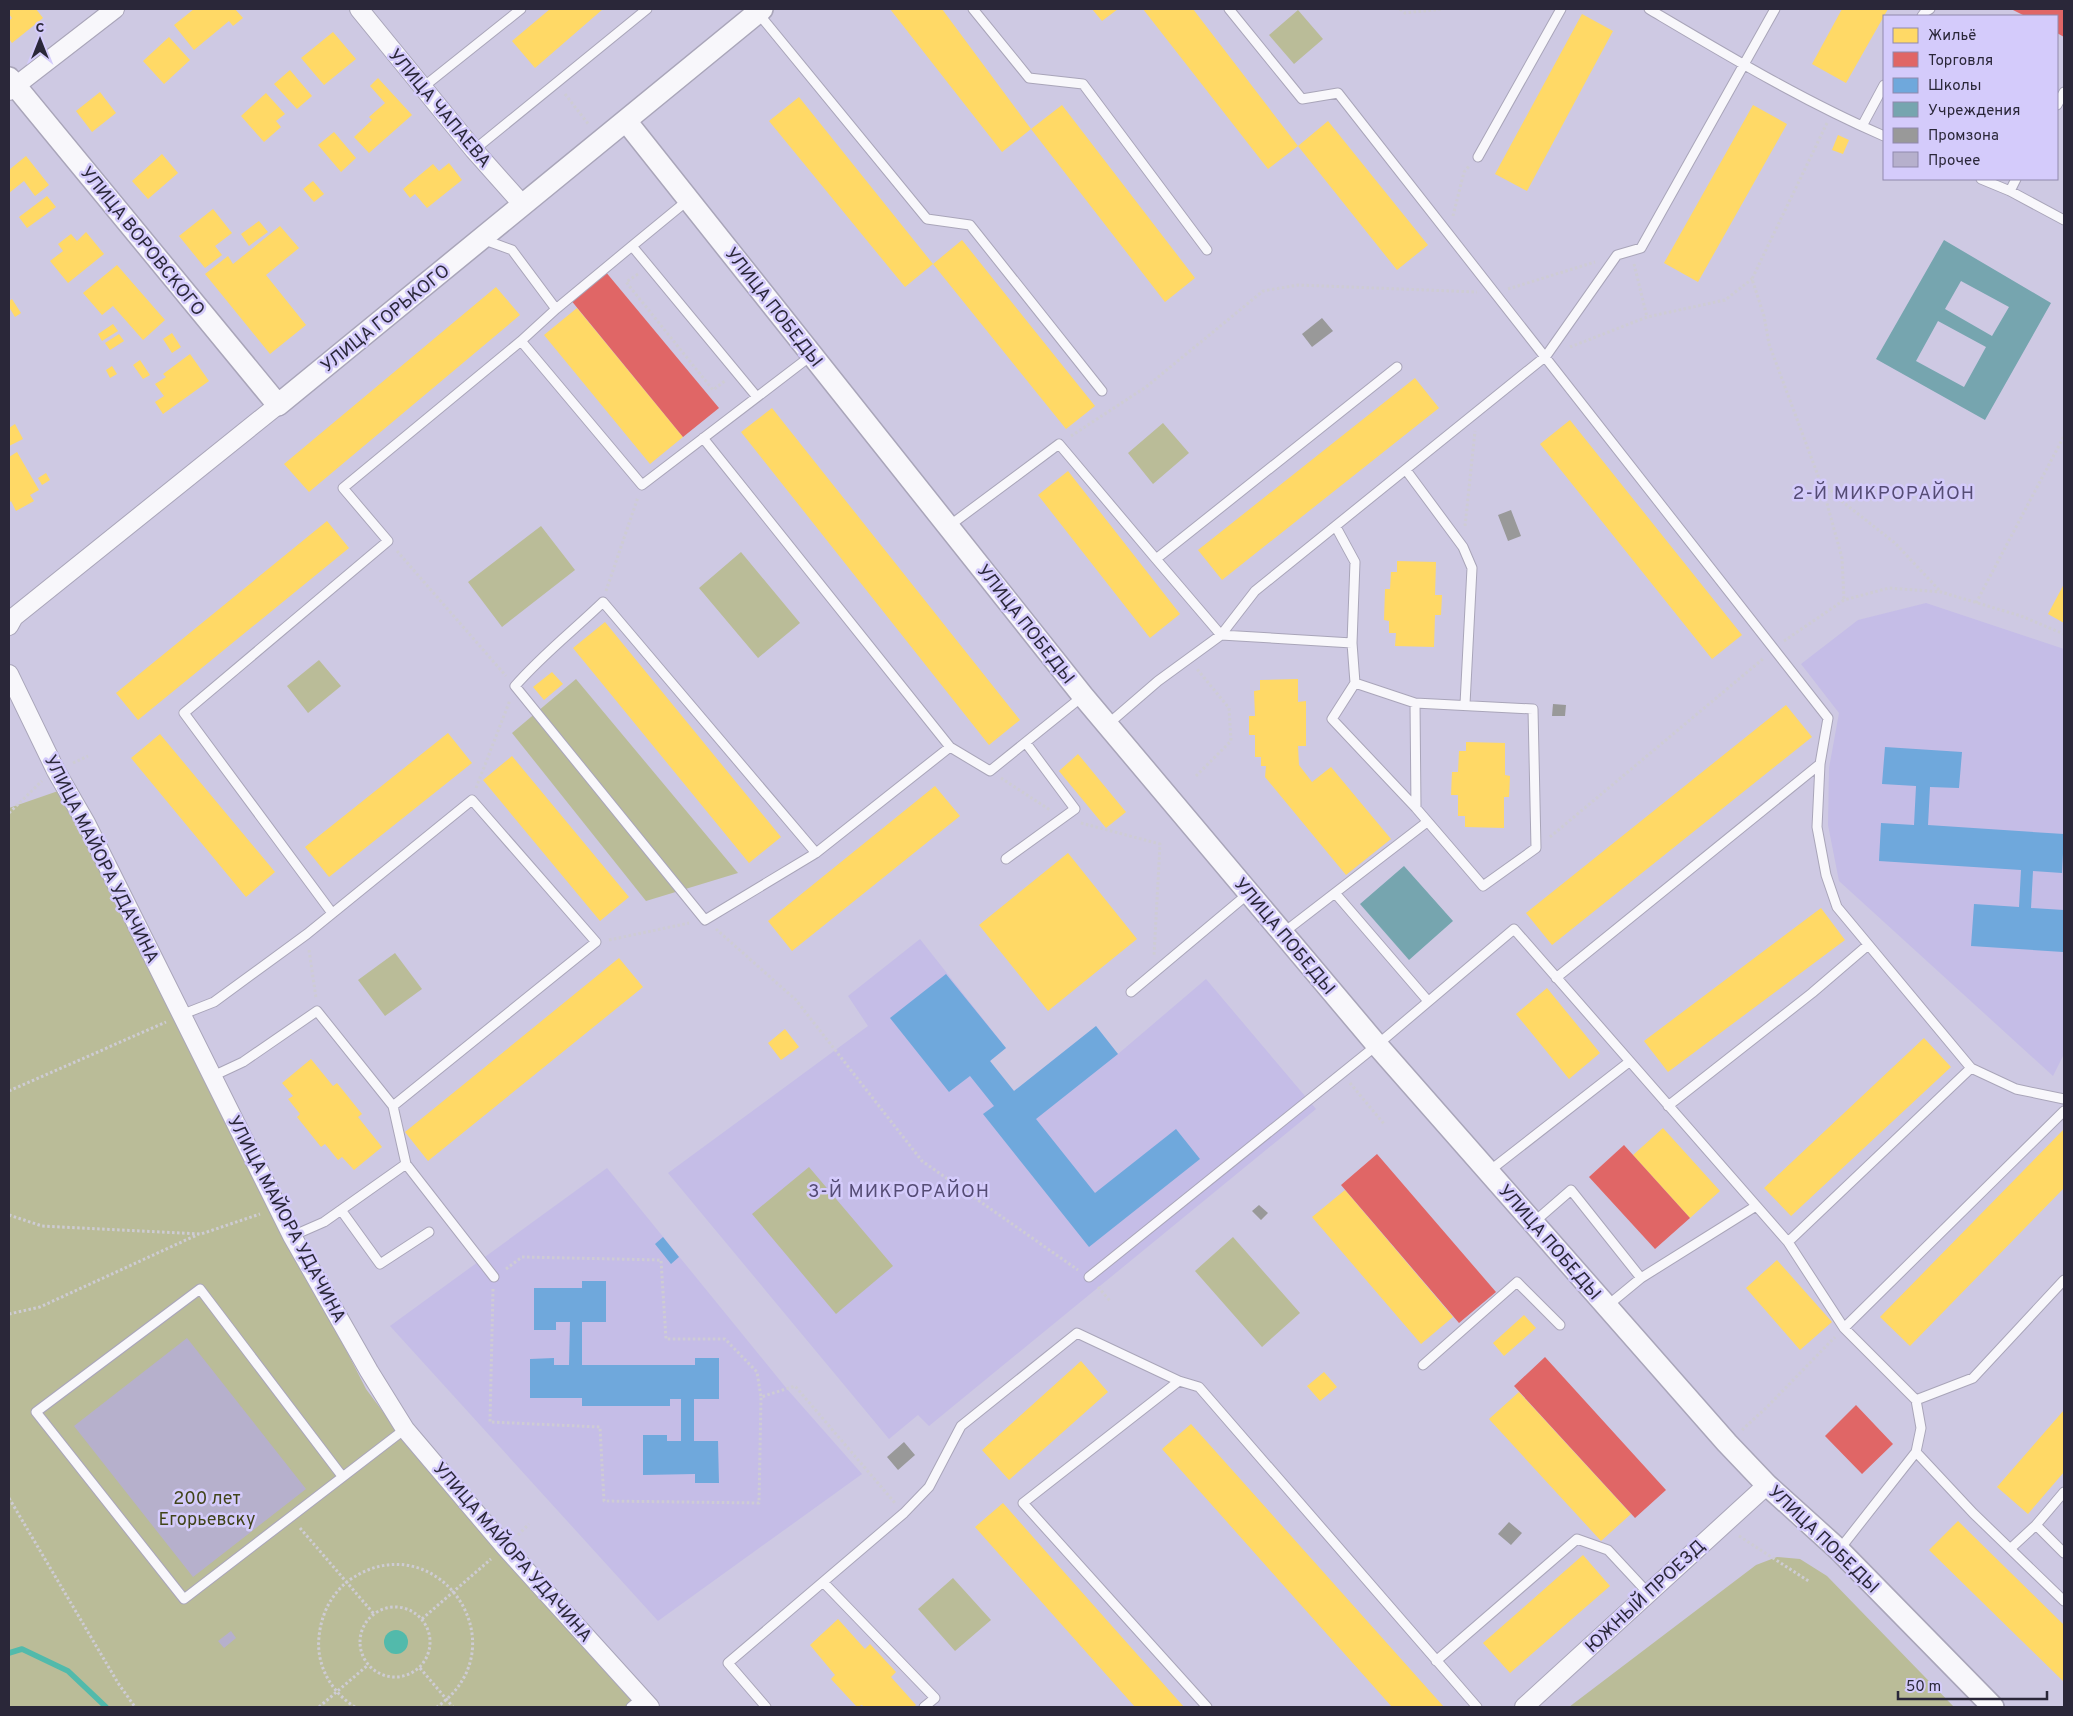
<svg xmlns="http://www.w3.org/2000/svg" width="2073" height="1716" font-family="Overpass,sans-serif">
  <rect width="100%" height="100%" fill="#cec9e3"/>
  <path fill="#c5bde7" d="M1926,603l138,46v405l-11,22 -214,-195 -11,-56 1,-57 10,-55 -38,-49 57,-44z
    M920,939l86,109 -16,13 24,30 82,-65 22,28 88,-75 110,130 -387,317 -11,-11 -29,24 -221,-266 200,-147 -20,-30z
    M607,1168l180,221 75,85 -204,147 -268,-295z"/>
  <path fill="#babc98" d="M1298,10l25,29 -29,25 -25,-29z
    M1163,423l26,30 -36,31 -25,-31z
    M541,526l34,44 -73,57 -34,-45z
    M741,552l59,71 -42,35 -59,-70z
    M319,660l22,26 -33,27 -21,-27z
    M576,679l162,194 -92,28 -134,-168z
    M61,790l305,599 44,59 229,259h-630v-899z
    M395,953l27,36 -37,27 -27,-36z
    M809,1167l84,99 -57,48 -84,-100z
    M1233,1237l67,76 -38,34 -67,-76z
    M1777,1557l23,2 27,17 127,131h-385l187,-142z
    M953,1578l38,42 -36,31 -37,-42z"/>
  <path fill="#52baab" d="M384 1642a12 12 0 1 1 24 0a12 12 0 1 1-24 0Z"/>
  <path fill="#ffd966" d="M9,9h27l7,9 -31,25 -3,-4v-18l3,-3 -3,-4z
    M194,9h41l8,9 -10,8 -4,-5 -35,29 -20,-25z
    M550,9h53l-68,59 -23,-27z
    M890,9h52l89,120 -29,23z
    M1092,9h26l-16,12z
    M1143,9h50l105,137 -30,23z
    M1842,9h46l-42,74 -34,-19z
    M1582,14l31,17 -86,160 -32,-17z
    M333,32l23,27 -32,26 -23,-27z
    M169,37l21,23 -26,24 -21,-23z
    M290,70l22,26 -15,13 -23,-25z
    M378,78l34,37 -43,38 -15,-16 18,-17 -3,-3 16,-14 -15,-17z
    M100,92l16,21 -24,19 -16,-21z
    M266,93l19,21 -9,7 5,6 -17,15 -23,-26z
    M799,97l134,167 -28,23 -136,-166z
    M1062,105l133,173 -30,24 -134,-173z
    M1753,105l34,19 -89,158 -34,-19z
    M1328,121l100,124 -31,25 -99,-124z
    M334,132l22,26 -15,14 -23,-27z
    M1838,135l11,5 -6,14 -11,-4z
    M162,154l16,19 -30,26 -16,-18z
    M26,156l23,29 -14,11 -11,-15 -15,12v-23z
    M449,163l13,17 -35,28 -12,-14 -5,4 -7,-9 30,-25 6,7z
    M313,181l11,13 -10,8 -11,-13z
    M47,196l9,11 -29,21 -8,-11z
    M213,209l19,24 -17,13 7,9 -17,13 -26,-32z
    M259,221l9,11 -19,14 -8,-12z
    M280,226l19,22 -33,27 40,50 -36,29 -65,-80 23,-18 5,8z
    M86,232l18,22 -36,29 -18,-22 13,-10 -5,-7 13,-10 6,7z
    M962,240l133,166 -29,23 -133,-165z
    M117,265l48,55 -22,20 -30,-34 -11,9 -19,-22z
    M496,287l24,28 -211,177 -25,-28z
    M12,299l9,14 -6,4 -6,-10v-6z
    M577,308l106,129 -33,27 -106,-129z
    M113,324l5,7 -16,10 -4,-7z
    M172,333l9,14 -9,6 -9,-14z
    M119,334l5,7 -14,9 -5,-7z
    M190,354l19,27 -46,33 -8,-12 9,-6 -9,-12 11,-7 -3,-3z
    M140,360l10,15 -7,4 -10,-14z
    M112,366l5,8 -7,4 -4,-8z
    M1415,378l24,30 -217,172 -24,-30z
    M772,408l248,312 -31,25 -248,-313z
    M1570,420l172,215 -30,24 -172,-215z
    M15,424l8,15 -14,7v-18z
    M17,452l22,38 -9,5 4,6 -18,10 -5,-10 -2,2v-46z
    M1068,471l112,143 -30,24 -112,-143z
    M46,473l4,7 -8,5 -4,-7z
    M327,521l22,27 -211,172 -22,-27z
    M1397,561l39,1 -1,33h7l-1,20h-6l-1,32 -39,-1 1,-13h-7v-12l-5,-1 1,-31h5l1,-17h6z
    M2064,584v39l-16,-9z
    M605,622l176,215 -32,26 -176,-215z
    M552,672l11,12 -19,16 -11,-13z
    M1298,679v23l8,-1v45h-8l1,19 13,17 19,-15 60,72 -45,36 -81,-98 1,-11h-5v-9h-6v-22h-6v-19h6l-1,-25 6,-1v-10z
    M1786,705l26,32 -260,208 -26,-32z
    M448,733l24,30 -143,114 -24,-30z
    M160,734l115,138 -29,25 -115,-139z
    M1466,742l39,1v32l5,1 -1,21h-5v31l-39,-1v-11h-7v-21h-7l1,-23h6l1,-21h7z
    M1078,754l48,58 -20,16 -47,-57z
    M512,756l117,141 -29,24 -117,-141z
    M935,786l25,30 -168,135 -24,-30z
    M1068,853l69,86 -89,72 -69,-86z
    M1821,908l24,32 -177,132 -24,-31z
    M619,958l24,29 -215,174 -23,-29z
    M1547,988l53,65 -31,26 -53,-65z
    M785,1029l14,18 -18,13 -13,-17z
    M1924,1038l27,29 -160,149 -27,-28z
    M311,1059l22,27 4,-3 25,31 -4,3 24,30 -28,23 -12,-13 -4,3 -13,-16 -4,3 -24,-30 3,-3 -12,-15 5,-3 -11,-13z
    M1663,1128l57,63 -30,27 -57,-63z
    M2064,1129v59l-154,158 -30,-29z
    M1345,1190l108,127 -32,27 -109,-127z
    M1777,1260l55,62 -32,28 -54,-62z
    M1524,1315l12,13 -32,28 -11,-13z
    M1081,1361l27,31 -99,88 -27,-30z
    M1324,1372l13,15 -17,14 -13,-15z
    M1519,1392l112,122 -30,27 -112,-122z
    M2064,1410v62l-36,42 -31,-27z
    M1191,1424l152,170 101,113h-52l-230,-258z
    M1003,1503l45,51 136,153h-49l-160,-180z
    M1958,1521l106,104v57l-135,-132z
    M1583,1555l27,31 -100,87 -27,-30z
    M838,1619l27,30 5,-5 26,28 -5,5 25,28 -2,2h-50l-2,-2 -5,2 -26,-28 4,-4 -25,-30z"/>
  <path fill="#e06666" d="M2011,9h53v28l-7,-4v-17h-32z
    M605,271l114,137 -36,29 -113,-138z
    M1624,1145l66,73 -35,31 -66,-72z
    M1377,1154l119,138 -37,31 -118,-138z
    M1545,1357l121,133 -31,28 -121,-132z
    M1856,1405l37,39 -31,30 -37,-38z"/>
  <path fill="#6fa8dc" d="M1885,747l77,5 -3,36 -29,-1 -2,38 136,9 -2,39 -29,-2 -2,37 33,2 -1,42 -92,-6 3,-42 45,3 2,-37 -142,-9 2,-38 33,2 2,-39 -34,-2z
    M946,974l60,74 -16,13 24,30 82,-65 22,28 -82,65 59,74 81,-64 24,30 -111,88 -106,-133 11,-8 -24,-30 -21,16 -59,-74z
    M663,1237l16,20 -8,7 -16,-20z
    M582,1281h24v41h-24v43h113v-7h24v41h-25v42h24l1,42h-24v-9l-52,1v-40h24v6h14v-42h-11v7h-88v-8h-52v-39l24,-1v7h15l1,-43h-14v8h-22v-42h48z"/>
  <path fill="#76a5af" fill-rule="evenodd" d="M1944,240l107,63 -66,117 -109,-61zM1961,281l48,26 -17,29 -47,-27zM1938,321l48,26 -22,40 -48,-26z
    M1404,866l49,55 -44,39 -49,-56z"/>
  <path fill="#999" d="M1322,318l11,13 -21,16 -10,-13z
    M1511,510l10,26 -13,5 -10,-26z
    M1553,704l13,1 -1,11h-13z
    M1259,1205l9,8 -7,7 -9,-9z
    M904,1442l11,13 -17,15 -11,-13z
    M1509,1522l13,11 -11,12 -13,-11z"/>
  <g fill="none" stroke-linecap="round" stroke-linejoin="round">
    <path stroke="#52baab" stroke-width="5.5" d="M9,1653l13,-4 46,22 38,36"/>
  </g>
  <path fill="#b6b0cc" d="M187,1338l119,151 -113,88 -119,-151z
    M231,1631l5,7 -12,10 -6,-7z"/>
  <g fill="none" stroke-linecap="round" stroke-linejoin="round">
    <g stroke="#a9a5b9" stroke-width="11">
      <path id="service" d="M973,9l56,69 54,6 124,166
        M1229,9l73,90 36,-6 490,625 -8,46 -264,214
        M1649,9c76,45 154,92 235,127
        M758,13l169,206 43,6 132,166
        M1922,16l3,-4 5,-3
        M422,88l99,-79
        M2057,105l7,-13
        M1862,126l22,-41
        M474,150l173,-141
        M1478,157l83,-148
        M1981,179l29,12 54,29
        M2010,191l6,-12
        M482,239l30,11 44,59 -35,32 121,144 170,-130
        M632,246l56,-46
        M556,309l76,-63 125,151
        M703,438l247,309
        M1406,470l57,77 9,21 -7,136
        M949,526l110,-82 97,115 241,-192
        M1336,527l19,35 -3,81
        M1156,559l65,76 131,8 3,40 -23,36 84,89 -1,-105
        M1355,683l60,20 118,6 3,139 -53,38 -67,-78
        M1107,725l51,-44 63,-46 34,-44 291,-235 71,-101 24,-7 134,-239
        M1820,764l-3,63 9,48 11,32 134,161 45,21 48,10
        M816,853l-213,-251c-29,28 -61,53 -88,84l190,234 111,-67 134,-106 40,24 93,-75
        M1006,859l69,-50 -49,-66
        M1335,893l93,108
        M332,913l-148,-200 204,-172 -45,-53 178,-147
        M1283,933l144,-111
        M1131,992l118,-99
        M181,1015l33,-13 93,-68 165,-134 124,142 -203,164
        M213,1076l30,-14 74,-51 76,95 13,58 -82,58 -32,14
        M1668,1106l144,-113 56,-48
        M406,1164l88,113
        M1488,1172l141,-110
        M341,1210l39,54 49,-32
        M1533,1223l38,-33 70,88
        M1788,1242l183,-174
        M1089,1277l288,-232 137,-116 274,313 56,86 72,72 5,28 -5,24 -77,98
        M1607,1306l34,-28 115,-72
        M1844,1328l220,-217
        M1423,1365l94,-83 43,43
        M1179,1381l20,6 278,320
        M1916,1400l57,-22 91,-98
        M1916,1452l57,61 91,88
        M342,1476l-142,-187 -164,123 148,187 221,-170
        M2036,1525l28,-33
        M2010,1549l26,-24 28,28
        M823,1582l112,116 -11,9
        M1436,1661l141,-122 31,11 40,43
        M631,1707l11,-9
        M766,1707l-38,-44 176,-150 25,-26 32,-61 116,-93 102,48 -156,122 184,204"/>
    </g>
    <g stroke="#a9a5b9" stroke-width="20">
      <path id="minor" d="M359,9l115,141 49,55
        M9,91l106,-82
        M9,626l5,-9 264,-212
        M9,674l47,97 30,52 206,413 77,135 36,58 100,118 145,160
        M1524,1707l243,-222"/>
    </g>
    <g stroke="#a9a5b9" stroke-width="24">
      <path id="tertiary" d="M9,78l269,327 484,-396
        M626,121l457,575 294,349 350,398 40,42 72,65 154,157"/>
    </g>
    <path stroke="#ceccd4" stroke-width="3" stroke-dasharray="2.5 2.5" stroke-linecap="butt" d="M1400,9l5,4 37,-4
      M565,94l24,31
      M1827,123l-75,156 12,37 5,28 54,145 19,69 2,42
      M1453,216l11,-44 5,-6
      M1634,264l13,53
      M638,274l-12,8 87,108 13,-10
      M1508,289l87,-27
      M1570,347l77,-30 78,-17 27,-21
      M1071,436l75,-49 117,-96 35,-6 179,7
      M1821,479l18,20 56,44 45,48
      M1465,526l10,-95
      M397,551l109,125
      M606,591l32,-94
      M1976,603l88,-167
      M1784,641l60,-41 45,-12 52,4 80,24 43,18
      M73,763l15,-7
      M1196,776l35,-35 -2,-33 -32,-39
      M1001,778l49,32
      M476,788l34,-88
      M9,813l33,-32
      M1081,823l79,21 -6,112
      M1550,837l214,-179
      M716,929l80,71 126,161 156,109
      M609,940l80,-17
      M309,950l7,48
      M1350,1083l34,41
      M9,1091l157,-69
      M9,1215l33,11 159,8 59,-20
      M506,1269l16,-12 139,3 5,79h59l32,33 4,25
      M1098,1287l13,15
      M493,1289l-3,133 110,5 4,74 155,2 2,-106 34,-11 100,117
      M9,1314l31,-7 159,-73
      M1742,1430l25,-23 68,-70
      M9,1498l109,185 17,24
      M300,1528l74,86
      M518,1535l11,-11
      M1739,1536l71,46
      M360 1642a35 35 0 1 1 70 0a35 35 0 1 1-70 0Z
      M422,1619l69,-60
      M420,1668l33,39
      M319,1707l49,-42
      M355,1707c-24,-15 -39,-42 -36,-70 2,-23 13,-45 32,-58 86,-57 172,67 86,128"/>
    <use href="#service" stroke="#f8f7fb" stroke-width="9"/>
    <use href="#minor" stroke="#f8f7fb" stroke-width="18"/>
    <use href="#tertiary" stroke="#f8f7fb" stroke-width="21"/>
  </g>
  <g text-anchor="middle" stroke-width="5" stroke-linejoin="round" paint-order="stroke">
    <g font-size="18" fill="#2a2739" stroke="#d4cbfb">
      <text transform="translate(440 108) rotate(50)" y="6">УЛИЦА ЧАПАЕВА</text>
      <text transform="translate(143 241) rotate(51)" y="6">УЛИЦА ВОРОВСКОГО</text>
      <text transform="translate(774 307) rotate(52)" y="6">УЛИЦА ПОБЕДЫ</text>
      <text transform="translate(385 318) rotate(-39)" y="6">УЛИЦА ГОРЬКОГО</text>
      <text transform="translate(1026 624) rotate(52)" y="6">УЛИЦА ПОБЕДЫ</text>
      <text transform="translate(102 859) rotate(63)" y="6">УЛИЦА МАЙОРА УДАЧИНА</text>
      <text transform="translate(1285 936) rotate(50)" y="6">УЛИЦА ПОБЕДЫ</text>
      <text transform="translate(287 1219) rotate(62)" y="6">УЛИЦА МАЙОРА УДАЧИНА</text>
      <text transform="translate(1550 1242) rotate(49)" y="6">УЛИЦА ПОБЕДЫ</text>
      <text transform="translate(1824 1539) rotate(44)" y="6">УЛИЦА ПОБЕДЫ</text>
      <text transform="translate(513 1552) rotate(49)" y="6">УЛИЦА МАЙОРА УДАЧИНА</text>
      <text transform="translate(1645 1596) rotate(-43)" y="6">ЮЖНЫЙ ПРОЕЗД</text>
    </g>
    <g font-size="18" fill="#41441a" stroke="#d4cbfb">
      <text x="207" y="1504">200 лет<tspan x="207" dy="21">Егорьевску</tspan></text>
    </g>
    <g font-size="19" letter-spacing="1" fill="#554c75" stroke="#d4cbfb">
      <text x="1884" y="499">2-Й МИКРОРАЙОН</text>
      <text x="899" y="1197">3-Й МИКРОРАЙОН</text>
    </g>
  </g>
  <rect width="2073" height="1716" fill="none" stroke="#2a2739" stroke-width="20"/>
  <rect x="1883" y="15" width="175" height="165" fill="#d4cbfb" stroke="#9089ad"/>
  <rect x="1893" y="28" width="25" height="15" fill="#ffd966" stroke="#9089ad"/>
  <text x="1928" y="40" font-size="15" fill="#2a2739">Жильё</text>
  <rect x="1893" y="52" width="25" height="15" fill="#e06666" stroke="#9089ad"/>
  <text x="1928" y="65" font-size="15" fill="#2a2739">Торговля</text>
  <rect x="1893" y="78" width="25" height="15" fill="#6fa8dc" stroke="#9089ad"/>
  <text x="1928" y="90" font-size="15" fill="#2a2739">Школы</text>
  <rect x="1893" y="102" width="25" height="15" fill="#76a5af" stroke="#9089ad"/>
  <text x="1928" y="115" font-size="15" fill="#2a2739">Учреждения</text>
  <rect x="1893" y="128" width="25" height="15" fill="#999999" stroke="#9089ad"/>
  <text x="1928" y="140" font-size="15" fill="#2a2739">Промзона</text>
  <rect x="1893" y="152" width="25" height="15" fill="#b6b0cc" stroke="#9089ad"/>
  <text x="1928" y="165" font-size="15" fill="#2a2739">Прочее</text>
  <g transform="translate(40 40)" stroke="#d4cbfb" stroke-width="4" paint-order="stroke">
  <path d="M0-4L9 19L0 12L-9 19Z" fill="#2a2739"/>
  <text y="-8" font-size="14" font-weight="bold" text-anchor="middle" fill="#2a2739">С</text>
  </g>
  <path d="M1898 1691v8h149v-8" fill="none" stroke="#2a2739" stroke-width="2.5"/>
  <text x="1906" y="1691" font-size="15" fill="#2a2739" stroke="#d4cbfb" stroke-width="4" paint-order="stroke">50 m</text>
</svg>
